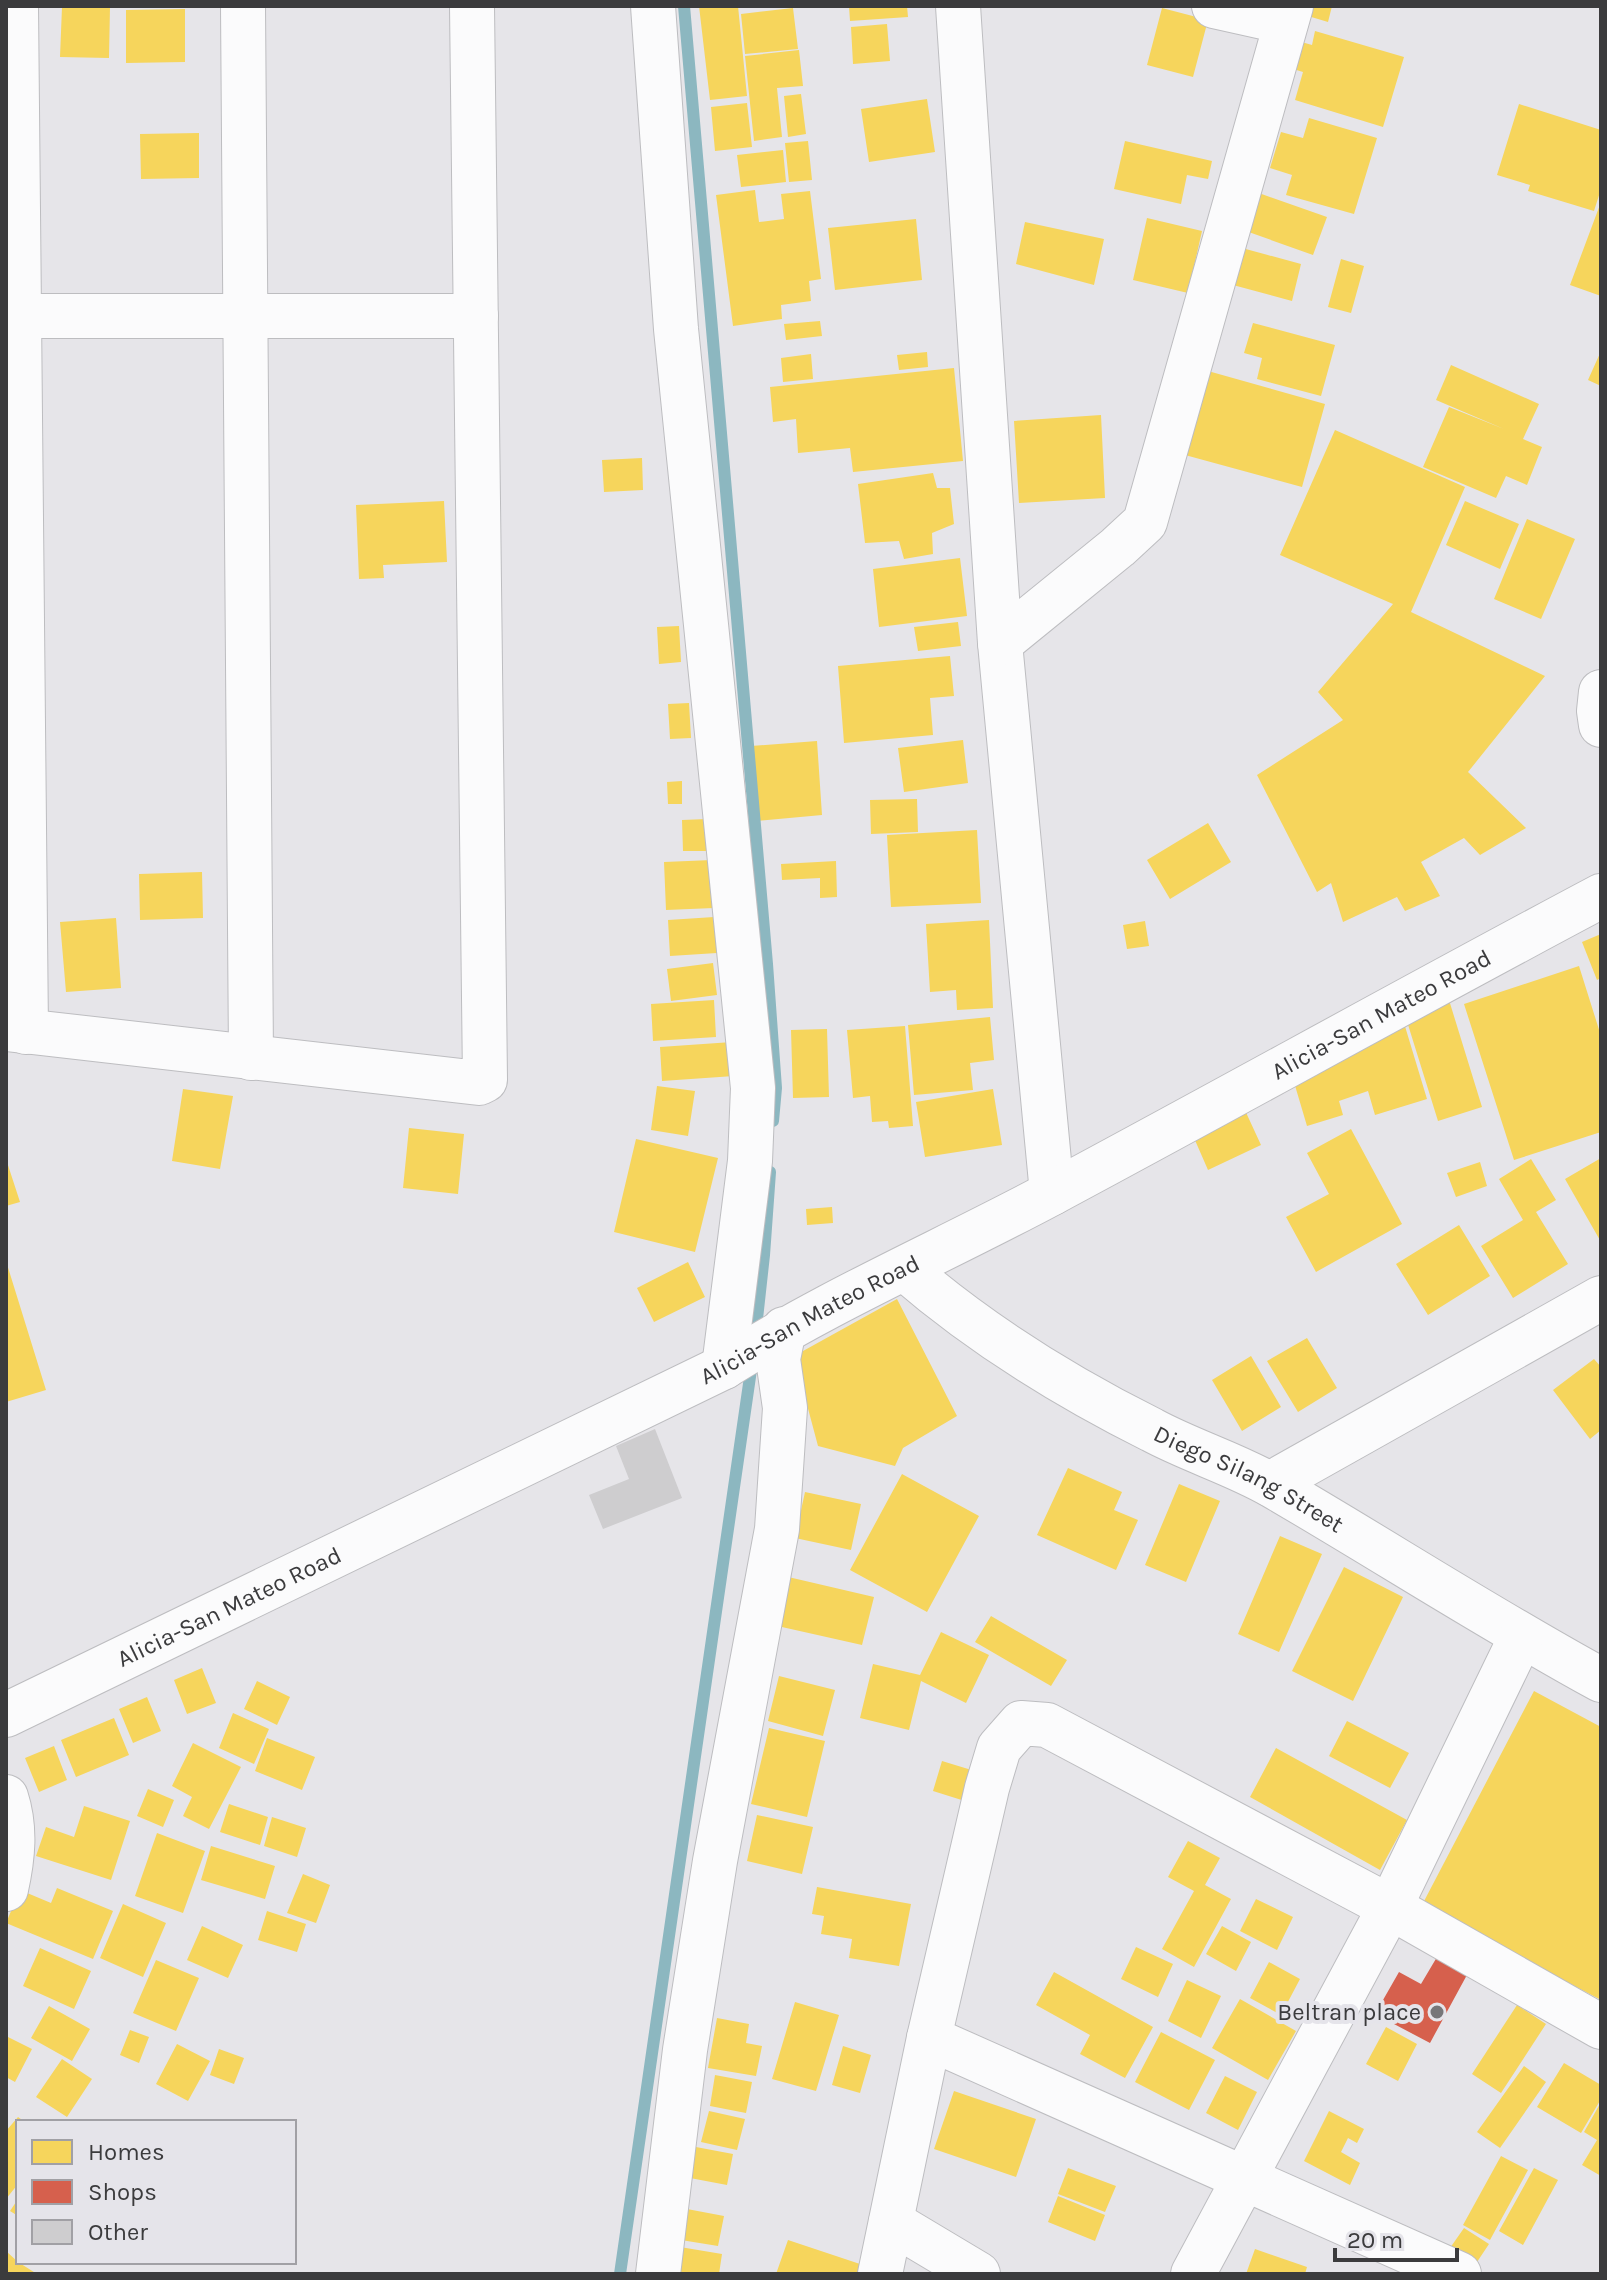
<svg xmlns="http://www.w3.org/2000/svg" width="1607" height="2280" font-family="Karla,sans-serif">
  <rect width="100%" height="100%" fill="#e6e5e9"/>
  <path fill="#f6d55c" d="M699,6h39l9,90 -37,4z
    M849,6h58l1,11 -58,4z
    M1300,6h32l-4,16 -30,-9z
    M62,7h48l-1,51 -49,-1z
    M793,8l5,41 -53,5 -4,-40z
    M1162,8l46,12 -15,57 -46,-12z
    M185,9v53l-59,1v-53z
    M887,24l3,37 -37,3 -2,-37z
    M1315,31l89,26 -21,70 -88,-27 8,-28 -13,-4 8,-27 14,4z
    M799,50l4,36 -26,2 5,49 -28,4 -9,-85z
    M801,94l5,40 -18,3 -4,-41z
    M927,99l8,53 -66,10 -8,-53z
    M747,103l5,44 -37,4 -4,-44z
    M1519,104l82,26v59l-7,22 -66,-20 2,-6 -33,-10z
    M1309,118l68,20 -23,76 -68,-19 6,-20 -22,-7 11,-36 22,6z
    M199,133v45l-58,1 -1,-45z
    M808,141l4,39 -23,2 -4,-39z
    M1125,141l87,20 -4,18 -21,-4 -6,29 -67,-15z
    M783,150l3,32 -45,5 -4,-32z
    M755,190l4,32 25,-3 -3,-25 29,-3 11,88 -12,2 2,20 -30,4 1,14 -49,7 -17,-131z
    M1256,192l71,25 -14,38 -70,-25z
    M1601,202v94l-31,-11z
    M1147,218l55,13 -14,62 -55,-13z
    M916,219l6,61 -87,10 -7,-62z
    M1025,222l79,17 -10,46 -78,-21z
    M1242,248l59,16 -9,37 -59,-16z
    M1341,259l23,7 -13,47 -23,-6z
    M820,321l2,15 -36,4 -2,-16z
    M1253,323l82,22 -14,51 -64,-17 5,-21 -18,-5z
    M1601,351v35l-13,-6z
    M927,352l1,15 -29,3 -2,-15z
    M811,354l2,25 -30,3 -2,-24z
    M1451,365l88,39 -16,35 19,8 -15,38 -21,-9 -10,22 -73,-31 26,-60 55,22 -68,-29z
    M954,368l9,93 -110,11 -3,-24 -52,5 -2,-34 -23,3 -3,-35z
    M1208,371l117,33 -23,83 -117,-32z
    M1101,415l4,83 -86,5 -5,-82z
    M1335,430l130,57 -54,125 134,64 -77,96 58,56 -46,27 -16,-17 -43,24 19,34 -35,15 -8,-14 -54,25 -12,-39 -14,9 -60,-117 86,-55 -25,-28 75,-88 -113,-49z
    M642,458l1,32 -39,2 -2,-32z
    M933,473l4,15h13l4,36 -22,9 1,21 -29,5 -5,-18 -34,2 -7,-59z
    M444,501l3,61 -64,3 1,13 -25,1 -3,-74z
    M1465,501l54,23 -19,45 -54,-24z
    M1527,519l48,20 -34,80 -47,-20z
    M960,558l7,58 -88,11 -6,-58z
    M958,622l3,24 -43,5 -4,-24z
    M679,626l2,36 -22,2 -2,-37z
    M950,656l4,40 -24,2 3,37 -89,8 -6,-77z
    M689,703l2,35 -21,1 -2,-35z
    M963,740l5,43 -64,9 -6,-44z
    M817,741l5,74 -65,6 -6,-75z
    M682,781v23h-14l-1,-22z
    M917,799l1,33 -47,2 -1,-34z
    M707,819v32h-24l-1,-31z
    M1208,823l23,39 -61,37 -23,-39z
    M977,830l4,73 -90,4 -4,-72z
    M712,860l2,48 -48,2 -2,-48z
    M836,861l1,36 -17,1v-20l-38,2 -1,-16z
    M202,872l1,46 -63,2 -1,-46z
    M714,917l3,36 -47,3 -2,-36z
    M116,918l5,70 -55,4 -6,-70z
    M989,920l4,88 -36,2 -1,-20 -26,2 -4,-68z
    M1145,921l4,25 -22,3 -4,-24z
    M1601,934v44l-4,2 -15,-38z
    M713,963l4,32 -46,6 -4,-32z
    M1579,966l22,70v96l-87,28 -50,-156z
    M714,1000l2,37 -63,4 -2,-37z
    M1449,1000l33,107 -44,14 -33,-106z
    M990,1017l4,43 -24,3 3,27 -59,5 -6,-70z
    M1404,1023l23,76 -52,16 -7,-24 -29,10 4,14 -36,11 -16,-54z
    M905,1026l8,100 -24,2 -1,-7 -16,1 -2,-26 -17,2 -6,-68z
    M827,1029l2,68 -36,1 -2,-68z
    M732,1042l2,34 -72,5 -2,-34z
    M657,1086l38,5 -7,45 -37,-6z
    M183,1089l50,7 -13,73 -48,-8z
    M993,1089l9,56 -77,12 -9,-55z
    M1243,1106l18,39 -53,25 -17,-39z
    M409,1128l55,6 -6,60 -55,-6z
    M1351,1129l51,95 -86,48 -30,-55 43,-23 -22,-41z
    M636,1139l82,19 -23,94 -81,-20z
    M1601,1158v84l-36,-63z
    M6,1159l14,43 -14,4z
    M1531,1159l25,41 -20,12 32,52 -55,34 -32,-52 42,-26 -24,-41z
    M1480,1162l7,24 -31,11 -9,-24z
    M832,1207l1,16 -26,2 -1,-16z
    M1459,1225l31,51 -62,39 -32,-51z
    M6,1261l40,129 -40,12z
    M688,1262l17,35 -51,25 -17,-34z
    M897,1299l60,117 -54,32 -8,18 -77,-20 -24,-90z
    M1307,1338l30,50 -39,24 -31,-51z
    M1251,1356l30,51 -39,24 -30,-51z
    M1594,1359l7,8v63l-11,9 -37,-49z
    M1068,1468l54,24 -8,18 24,10 -22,50 -79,-35z
    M902,1474l77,42 -52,96 -77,-42z
    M1179,1484l41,17 -34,81 -41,-17z
    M805,1492l56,12 -10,46 -56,-12z
    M1280,1536l42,18 -43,98 -41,-18z
    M1344,1567l59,30 -50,104 -61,-30z
    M784,1576l90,21 -12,48 -89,-20z
    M991,1616l76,44 -16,26 -76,-44z
    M941,1632l48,23 -23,48 -45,-22 -12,49 -49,-12 13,-54 47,11z
    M202,1668l14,35 -29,11 -13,-34z
    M779,1676l56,14 -12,46 -55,-15z
    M257,1681l33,16 -13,28 -33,-16z
    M1534,1691l67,36v273l-179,-95z
    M147,1697l14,34 -28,12 -14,-34z
    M233,1713l36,16 -15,35 -35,-16z
    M114,1718l15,37 -53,22 -15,-37z
    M1347,1721l62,32 -19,35 -61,-32z
    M769,1728l56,13 -18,76 -56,-13z
    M267,1738l48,19 -13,33 -47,-19z
    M193,1743l48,24 -32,62 -26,-13 9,-19 -20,-11z
    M54,1746l13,34 -28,12 -14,-34z
    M1276,1748l131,72 -27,50 -130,-73z
    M942,1761l36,11 -10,30 -35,-11z
    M148,1789l26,11 -11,27 -26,-11z
    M229,1804l39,13 -8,28 -40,-13z
    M84,1806l46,15 -19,59 -75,-24 10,-29 28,10z
    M757,1815l56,12 -11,47 -55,-13z
    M272,1817l34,11 -9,29 -33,-11z
    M157,1833l48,18 -22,62 -48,-17z
    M1188,1841l32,17 -15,27 26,14 -37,68 -32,-18 32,-58 -26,-14z
    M211,1846l64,20 -10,33 -64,-19z
    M303,1874l27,11 -14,38 -29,-10z
    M817,1887l94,17 -12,62 -50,-8 3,-19 -31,-5 3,-18 -12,-2z
    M57,1888l56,23 -20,48 -87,-36 14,-33 31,13z
    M1256,1899l37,18 -16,33 -37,-19z
    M123,1904l43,19 -23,54 -43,-19z
    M267,1911l39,13 -9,28 -39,-12z
    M202,1926l41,19 -15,33 -41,-18z
    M1222,1926l29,16 -15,29 -30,-17z
    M1136,1947l37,17 -15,33 -37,-18z
    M40,1948l51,23 -17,38 -51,-23z
    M156,1960l43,18 -23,53 -43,-18z
    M1269,1962l31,17 -19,36 -31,-17z
    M1054,1972l99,55 -28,51 -45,-24 10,-19 -54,-30z
    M1187,1980l34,16 -20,42 -33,-17z
    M1240,1999l56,32 -28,49 -56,-32z
    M795,2002l44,13 -23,76 -44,-12z
    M1517,2005l29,19 -45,69 -29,-19z
    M49,2006l41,23 -18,32 -41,-23z
    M717,2018l32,6 -3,19 16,3 -6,30 -48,-8z
    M1386,2027l31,17 -19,37 -32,-17z
    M130,2030l19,7 -10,26 -19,-8z
    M1161,2032l54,28 -26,50 -54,-28z
    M6,2036l26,13 -17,33 -9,-5z
    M177,2044l33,17 -22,40 -32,-17z
    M843,2046l28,9 -11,38 -28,-8z
    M219,2049l25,9 -10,26 -24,-9z
    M62,2059l30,20 -25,38 -31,-20z
    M1564,2063l37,22v14l-20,34 -44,-26z
    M1524,2066l22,16 -46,66 -23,-16z
    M715,2075l37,7 -6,31 -36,-7z
    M1225,2076l32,16 -19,38 -32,-17z
    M954,2091l82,28 -20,58 -82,-28z
    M1601,2102v74l-19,-11 15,-25 -13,-8z
    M709,2111l36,8 -8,31 -36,-8z
    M1329,2111l35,18 -7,14 -9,-5 -7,14 19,11 -10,22 -46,-24z
    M18,2117l7,5h-7v62l-12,15v-68z
    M696,2147l37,7 -6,31 -37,-7z
    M1501,2156l27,14 -38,70 -27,-15z
    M1068,2168l48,18 -11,26 -47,-18z
    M1534,2168l24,12 -35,65 -24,-14z
    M1058,2196l47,19 -10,26 -47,-19z
    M18,2199v17l-8,-5z
    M687,2209l37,7 -6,30 -37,-6z
    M1464,2228l25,16 -14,21 -25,-17z
    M788,2240l78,26 -3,8h-87z
    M680,2247l42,7 -3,20h-43z
    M1255,2249l52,18 -2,7h-59z
    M6,2251l12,11 19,12h-31z"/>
  <path fill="#d6604d" d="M1437,1957l31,16 -38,70 -55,-29 24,-42 22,12z"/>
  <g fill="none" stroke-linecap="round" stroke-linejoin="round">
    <path stroke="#8cb7c0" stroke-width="12" d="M684,6l83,958 9,124 -3,33
      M755,1337l9,-82 6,-83
      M620,2274l132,-911"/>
  </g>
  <path fill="#cecdcf" d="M655,1429l27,69 -79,31 -14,-34 40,-16 -13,-33z"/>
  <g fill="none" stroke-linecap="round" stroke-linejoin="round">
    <g stroke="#bdbdc0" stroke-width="46">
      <g id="minor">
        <path d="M16,6l10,1026"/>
        <path d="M243,6l8,1052"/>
        <path d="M653,6l23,323 77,759 -3,73 -26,206"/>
        <path d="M958,6l42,637 52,550"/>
        <path d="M1214,6l72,16"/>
        <path d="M6,316h470"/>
        <path d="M1000,643l118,-96 27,-25 146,-516"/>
        <path d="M1601,692l-2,19 2,14"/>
        <path d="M6,1029l473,54 6,-3 -13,-1074"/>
        <path id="s1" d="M905,1269c74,64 159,117 247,161 39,21 83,34 121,56 110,64 216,133 328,194"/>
        <path d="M1270,1484l331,-186"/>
        <path d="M6,1797c10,31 7,60 0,92"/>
        <path d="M929,2038l530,236"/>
        <path d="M891,2222l87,52"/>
        <path d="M658,2274l27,-224 30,-189 62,-332 8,-121 -7,-49 6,-30"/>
        <path d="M880,2274l49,-236 58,-250 12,-40 22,-25 26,2 343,182 211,120"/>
        <path d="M1193,2274l197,-367 131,-270"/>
      </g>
    </g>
    <g stroke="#bdbdc0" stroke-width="46">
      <g id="major">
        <path id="s2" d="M6,1715l718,-348c105,-67 220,-116 330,-175 183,-98 364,-199 547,-296"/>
      </g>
    </g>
    <use href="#minor" stroke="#fbfbfc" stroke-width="44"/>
    <use href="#major" stroke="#fbfbfc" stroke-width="44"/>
  </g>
  <circle fill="#777679" stroke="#e5e4ea" stroke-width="3" cx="1437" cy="2012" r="8"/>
  <g text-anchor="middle" stroke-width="8" stroke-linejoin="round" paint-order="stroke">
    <g font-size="24" fill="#3b3b3d" stroke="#e5e4ea">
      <text dy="8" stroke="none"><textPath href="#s2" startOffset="1544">Alicia-San Mateo Road</textPath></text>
      <text dy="8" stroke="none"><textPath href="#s2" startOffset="896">Alicia-San Mateo Road</textPath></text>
      <text dy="8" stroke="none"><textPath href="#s1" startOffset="404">Diego Silang Street</textPath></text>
      <text dy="8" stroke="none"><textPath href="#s2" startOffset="248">Alicia-San Mateo Road</textPath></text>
    </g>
    <g font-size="24" fill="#3b3b3d" stroke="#e5e4ea" text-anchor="end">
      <text x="1421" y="2020">Beltran place</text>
    </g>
  </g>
  <rect width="1607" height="2280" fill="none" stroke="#3b3b3d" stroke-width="16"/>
  <rect x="16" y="2120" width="280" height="144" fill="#e5e4ea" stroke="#a1a0a5" stroke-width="2"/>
  <rect x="32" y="2140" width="40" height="24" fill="#f6d55c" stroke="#a1a0a5" stroke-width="2"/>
  <text x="88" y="2160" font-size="24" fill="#3b3b3d">Homes</text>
  <rect x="32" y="2180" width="40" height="24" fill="#d6604d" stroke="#a1a0a5" stroke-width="2"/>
  <text x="88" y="2200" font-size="24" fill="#3b3b3d">Shops</text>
  <rect x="32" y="2220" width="40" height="24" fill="#cecdcf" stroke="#a1a0a5" stroke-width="2"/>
  <text x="88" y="2240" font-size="24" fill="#3b3b3d">Other</text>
  <path d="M1335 2248v12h122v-12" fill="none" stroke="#3b3b3d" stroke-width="4"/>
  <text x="1347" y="2248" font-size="24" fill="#3b3b3d" stroke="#e5e4ea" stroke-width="6" paint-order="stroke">20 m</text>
</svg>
